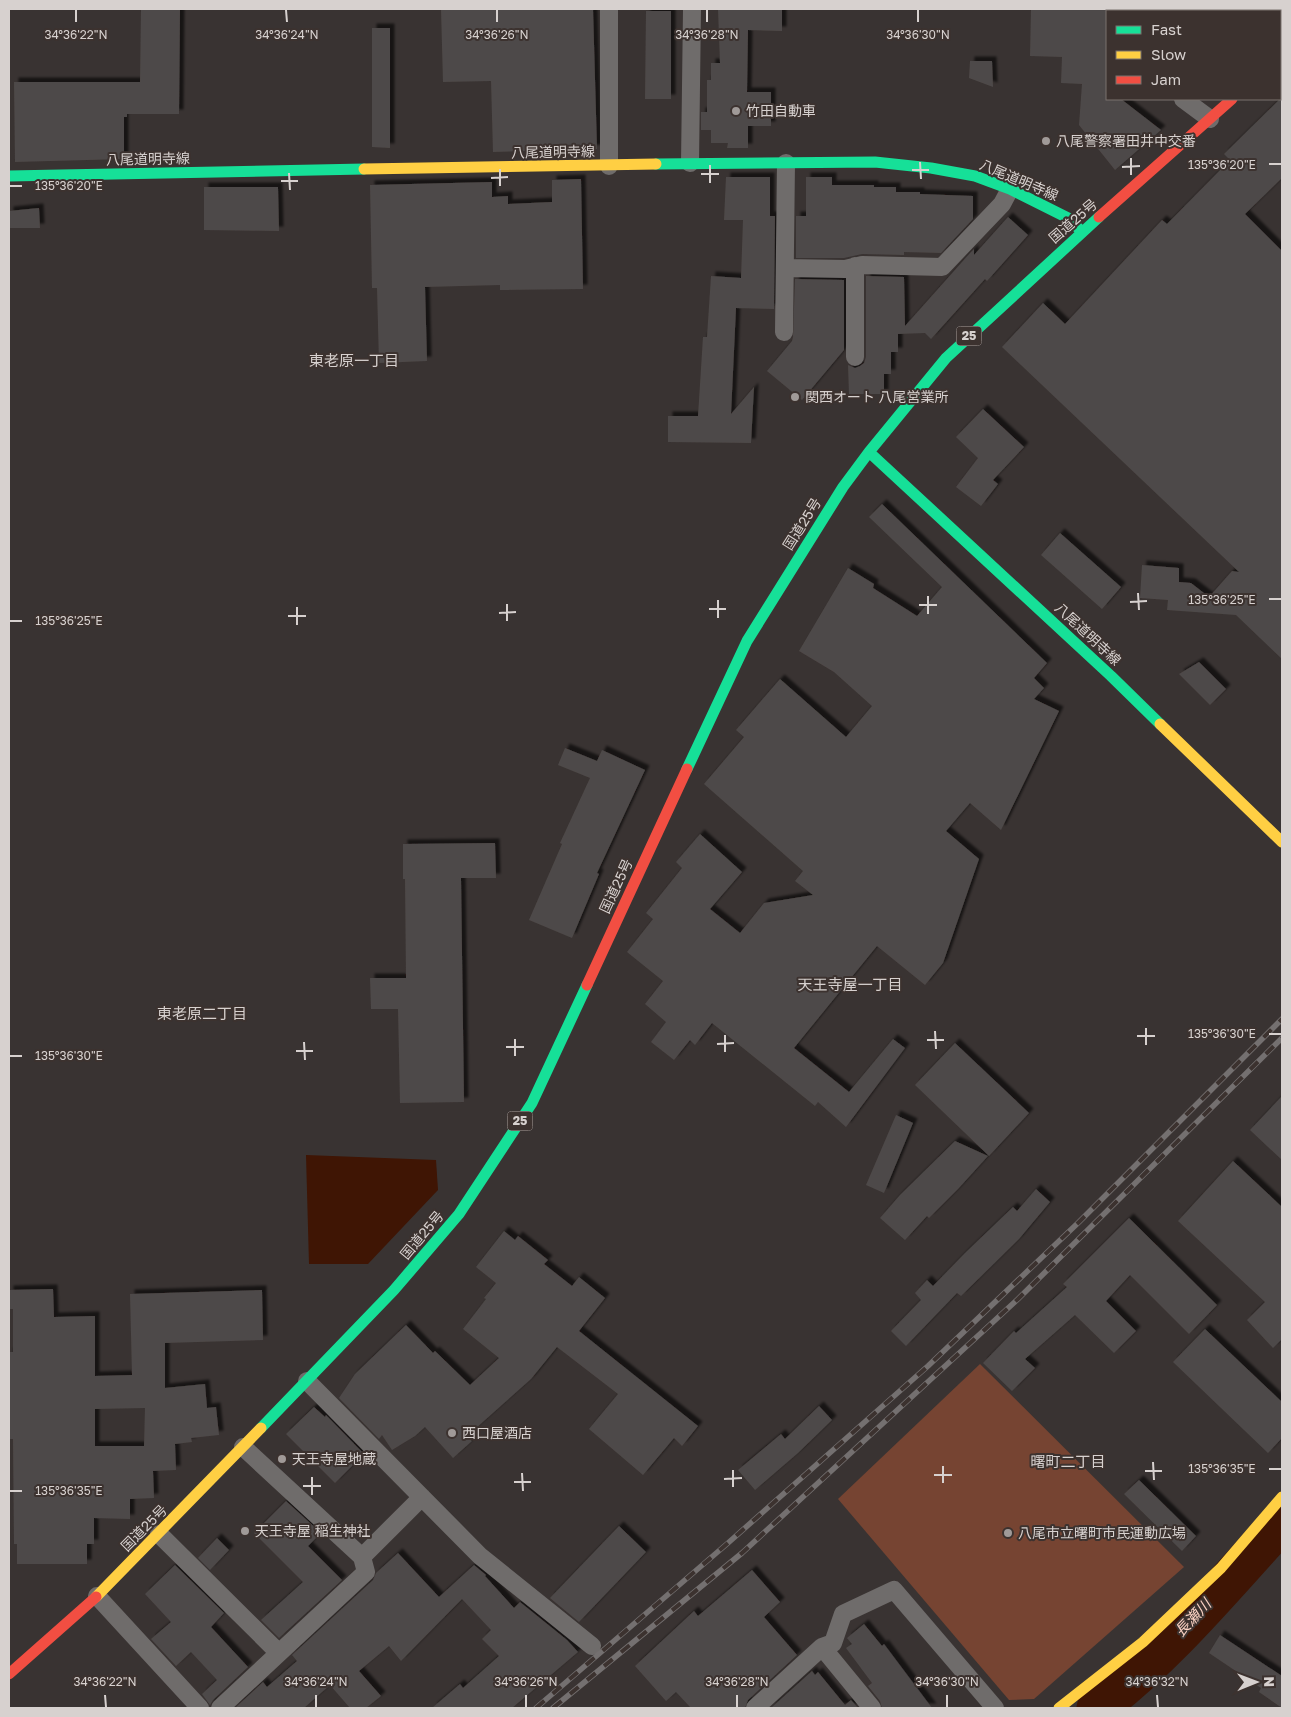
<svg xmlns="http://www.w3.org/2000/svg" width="1291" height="1717" font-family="'Golos Text','Noto Sans JP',sans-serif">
  <defs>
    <filter id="shadow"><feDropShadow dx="4.5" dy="-4.5" stdDeviation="1" flood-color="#0009"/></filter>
  </defs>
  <rect width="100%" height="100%" fill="#393332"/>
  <path fill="#764432" d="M980,1364l204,203 -150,132 -25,1 -171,-201z"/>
  <path fill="#3f1504" d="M306,1155l130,5 2,30 -70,74h-59z"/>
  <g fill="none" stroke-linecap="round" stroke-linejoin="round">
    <path stroke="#3f1504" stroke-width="41" d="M1097,1708c70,-53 126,-122 185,-186"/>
  </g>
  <path fill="#4e4948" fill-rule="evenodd" filter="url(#shadow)" d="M141,9h39l-1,105h-52v3h-3v42l-109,3 -1,-80h126z
    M441,9h152l4,140 -104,3 -2,-71 -48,1z
    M718,9h64v22l-34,-1 -1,62h24v34h-23v22h-21l1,-5h-17v-13h-10v-18h6v-32h4v-17h9z
    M1031,9h76v90h14l40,31 -46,40 -36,-45 3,-41 -21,-1 1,-26 -32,-1z
    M646,11h25v88h-26z
    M372,28h18v120l-18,-1z
    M970,61h22l1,26 -24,-9z
    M1282,97v81l-37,36 37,37v408l-46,-44 -69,-5 1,-10 -28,-2 2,-33 37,3v14l12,1 18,14 23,-26 7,1 -237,-225 41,-44 22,21 97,-104 5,4 63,-64 -6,-6z
    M726,177h44v39h5l-1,93 -38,-1 -5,106 23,-27 -3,56 -83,-1v-26h30l5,-79h4l4,-61 30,2 2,-58h-19z
    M806,177h26v8h42v2h22v5h24v2l53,2v23l-32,34 -37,-1v3l-42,-1 -18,4h-48v-42h10z
    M581,179l2,110 -83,1v-5l-75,2 2,74 -48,2 -2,-75h-5l-2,-103 122,-3v15l16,-1v8l44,-2v-22z
    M204,187h74l1,44 -75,-1z
    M39,208l1,20h-31v-17z
    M1008,217l20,18 -24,27 -17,19 -2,-2 -54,60 -6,-6 -27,1v18h-7v22h-7v20h-35l-1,-29 7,3 5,-2 4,-3 2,-6v-81l38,1 1,49 65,-73 4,-4v6z
    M795,279l49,1v70l-42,50 -35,-29 25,-30 1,-4z
    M983,409l41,38 -31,33 5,4 -17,22 -25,-19 22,-29 -22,-21z
    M882,504l165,159 -13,15 10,10 -10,11 25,12 -58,119 -31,-27 -24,28 33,28 -36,104 -18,22 -48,-39 -83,102 55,44 44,-53 12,9 -59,79 -28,-25 -3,4 -103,-83 -17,22 -5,-5 -16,20 -23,-18 15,-20 -21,-18 18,-23 -36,-29 26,-33 -7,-6 36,-45 -6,-6 24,-28 42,38 -32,37 30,24 24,-30 49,-8 -18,-14 8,-10 -99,-87 40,-47 -8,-7 44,-51 66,58 26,-31 -38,-34 -35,-21 49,-83 26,16 -1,4 44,28 25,-29 -73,-70z
    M1060,533l61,54 -19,22 -61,-54z
    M1199,662l27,27 -16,16 -31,-31z
    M565,748l32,13 5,-11 43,20 -48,103 2,1 -27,64 -43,-18 33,-76 -2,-1 30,-65 -32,-13z
    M495,843l1,35h-35l3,224 -64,1 -2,-94h-27l-1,-31h36l-1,-99h-2v-35z
    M955,1043l74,70 -40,43 -74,-71z
    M1282,1096v64l-32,-30z
    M896,1115l17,8 -29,70 -18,-8z
    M955,1141l33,15 -30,33 -29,29 -2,-2 -22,24 -25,-22 20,-23z
    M1233,1161l49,46v132l-9,9 -26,-28 18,-18 -87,-81z
    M1036,1189l14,13 -31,37 -58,57 -4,-3 -51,53 -15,-15 30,-31 -6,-7 12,-13 6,6 32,-33 48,-46 4,4z
    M1129,1218l88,87 -28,29 -59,-59 -24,26 30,30 -22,22 -39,-38 -50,44 10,9 -23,23 -29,-28 31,-32 2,2 51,-46 -4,-3z
    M504,1231l11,9 3,-4 30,24 -4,4 28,22 7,-9 26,21 -26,33 119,95 -16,20 -8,-8 -31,37 -54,-46 29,-35 -61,-47 -26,32 -65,58 6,4 -19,17 -28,-31 -10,9 -23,14 -10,-15 -3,4 -40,-41 16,-24 51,-49 27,28 2,-2 35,34 29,-27 -36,-29 23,-30 -2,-1 12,-15 -20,-16z
    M53,1289l1,28 41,-1v60l37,-1 -2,-81 132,-4 1,50 -98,3v45l40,-4 2,24 9,-1 3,28 -28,3 1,4 -17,2 1,26 -23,1 1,27 -24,1v20l-36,-1v26h-7v20h-70v-20h-3l-1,-105h-4v-87h4v-43h-4v-19zM145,1408l-1,38h-49v-37z
    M1205,1329l77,73v36l-14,15 -95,-91z
    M819,1406l13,14 -34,33 -43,37 -17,-20 43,-36 4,5z
    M314,1407l11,10 1,-2 38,39 -29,29 -49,-49z
    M1139,1480l57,56 -14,15 -58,-57z
    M286,1501l35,32 -13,13 34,34 -63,58 -18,-18 42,-38 -49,-49z
    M619,1526l27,26 -67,70 -29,-24z
    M217,1538l12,12 -19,20 -12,-12z
    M398,1553l41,44 35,-32 12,10 -1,1 29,32 6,-6 47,38 11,12 -66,56h-80l28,-24 3,4 36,-32 -17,-17 9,-9 -29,-31 -61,62 -12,-15 -30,25 22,25 -15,12h-16l-20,-23 -26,23h-69l28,-26 4,5 30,-26 -5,-6 81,-75 3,-7z
    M175,1565l49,48 -13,14 37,40 -35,33 -3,5 -8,-11 15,-14 -26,-28 -15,14 -25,-27 20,-17 -26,-28z
    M752,1570l28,32 -16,15 33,38 -49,45 -3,8h-54l-15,-16 -10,9 -31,-35 59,-55 4,5z
    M864,1624l18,22 2,-2 48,64h-50l-2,-7 -12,-15 4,-3 -26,-35 6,-4 -5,-6z
    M1220,1635l62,41v32l-23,-16 2,-4 -52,-35z
    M812,1671l3,4 3,-3 27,33 6,-5 7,8h-87z"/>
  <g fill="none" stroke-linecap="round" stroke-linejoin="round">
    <path stroke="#6f6c6b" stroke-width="18" d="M609,9v157
      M1152,11l1,-2
      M1183,99l27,20
      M690,163l2,-154
      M855,266v91
      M785,268l60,1 17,-4 80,2 60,-63 8,-15
      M784,332l2,-169
      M307,1381l173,175 112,90
      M159,1534l120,119
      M362,1557l60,-60
      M97,1596l103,112
      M220,1708l146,-136 -4,-15 -119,-110
      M755,1708l67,-61
      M872,1708l-50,-61 11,-4 10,-29 51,-24 101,118"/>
    <path stroke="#16e098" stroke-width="11" d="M1280,57l2,-2
      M656,164l219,-2 56,6 44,8 35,13 58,29 14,14
      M9,176l355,-7
      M869,452l242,224 49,48
      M687,769l60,-128 96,-154 26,-35 77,-94 153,-141
      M261,1428l133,-138 65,-76 73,-111 55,-118"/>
    <path stroke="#ffcf43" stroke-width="11" d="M364,169l292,-5
      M1160,724l122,118
      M96,1597l165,-169
      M1059,1708l84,-66 78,-74 61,-71"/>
    <path stroke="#f24e42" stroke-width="11" d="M1099,217l133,-118
      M587,985l100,-216
      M9,1674l87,-77"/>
    <g stroke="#747070" stroke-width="5.5">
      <path id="rail" d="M536,1708l192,-165 200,-177 151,-144 203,-203
        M553,1708l189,-155 276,-254 264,-261"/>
    </g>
    <use href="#rail" stroke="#3c322f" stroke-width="4" stroke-dasharray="11" stroke-linecap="butt"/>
  </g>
  <path fill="none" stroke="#d7d1cf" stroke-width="2" d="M76,10v12M286,10l1,12M497,10v12M707,10v12M918,10v12M1131,158v17M920,162l1,17M1269,164h12M710,165v18M1122,167l18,-1M500,169v17M912,170h17M289,173l1,17M701,174h18M491,178l17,-1M281,181h17M10,186h12M1138,593l1,17M928,596v18M1269,599h12M718,600v18M1130,602l17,-1M507,604v17M919,605h18M297,607v18M709,609h17M499,613l17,-1M288,616h18M10,621h12M1146,1028v17M935,1031l1,18M1269,1034h12M725,1035v17M1137,1036h18M515,1039v17M927,1040h17M304,1042l1,18M717,1044l17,-1M506,1047h18M296,1051h17M10,1056h12M1153,1462l1,18M943,1466v17M1269,1469h12M733,1470v17M1145,1471h17M522,1473l1,18M934,1475h18M312,1477v18M724,1479l18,-1M514,1482h17M303,1486h18M10,1491h12M105,1695l1,12M316,1695v12M526,1695v12M737,1695v12M947,1695v12M1157,1695l1,12"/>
  <g fill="#a09a98" stroke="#3c322f" stroke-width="2">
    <circle cx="736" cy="111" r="5"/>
    <circle cx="1046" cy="141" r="5"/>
    <circle cx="795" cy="397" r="5"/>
    <circle cx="452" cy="1433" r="5"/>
    <circle cx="282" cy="1459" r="5"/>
    <circle cx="245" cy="1531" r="5"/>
    <circle cx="1008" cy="1533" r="5"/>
  </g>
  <g text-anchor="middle" stroke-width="4" stroke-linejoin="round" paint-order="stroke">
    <g fill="#3c322f" stroke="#a8a19f" stroke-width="1">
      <rect x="956.5" y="326.5" width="25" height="19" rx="4"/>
      <rect x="507.5" y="1111.5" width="25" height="19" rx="4"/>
    </g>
    <g font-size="12" font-weight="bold" fill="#d7d1cf">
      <text x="969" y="340">25</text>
      <text x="520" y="1125">25</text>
    </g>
    <g font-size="14" fill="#d7d1cf" stroke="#3c322f" text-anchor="start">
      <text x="746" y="116">竹田自動車</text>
      <text x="1056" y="146">八尾警察署田井中交番</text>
      <text x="805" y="402">関西オート 八尾営業所</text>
      <text x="462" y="1438">西口屋酒店</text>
      <text x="292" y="1464">天王寺屋地蔵</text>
      <text x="255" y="1536">天王寺屋 稲生神社</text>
      <text x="1018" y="1538">八尾市立曙町市民運動広場</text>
    </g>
    <g font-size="14" fill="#d7d1cf" stroke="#3c322f">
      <text transform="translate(553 152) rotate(-1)" y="5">八尾道明寺線</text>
      <text transform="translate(148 159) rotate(-1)" y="5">八尾道明寺線</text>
      <text transform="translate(1019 180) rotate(23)" y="5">八尾道明寺線</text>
      <text transform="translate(1073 221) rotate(-41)" y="5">国道25号</text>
      <text transform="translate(802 524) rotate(-58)" y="5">国道25号</text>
      <text transform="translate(1088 634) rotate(43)" y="5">八尾道明寺線</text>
      <text transform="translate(616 886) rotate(-65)" y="5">国道25号</text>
      <text transform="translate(422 1235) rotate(-50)" y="5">国道25号</text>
      <text transform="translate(144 1528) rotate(-45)" y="5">国道25号</text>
    </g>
    <g font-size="15" fill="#d7d1cf" stroke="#3c322f">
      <text x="354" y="366">東老原一丁目</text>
      <text x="850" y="990">天王寺屋一丁目</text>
      <text x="202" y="1019">東老原二丁目</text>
      <text x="1068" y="1467">曙町二丁目</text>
    </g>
    <g font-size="15" font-style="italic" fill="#fcd3c4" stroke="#3c322f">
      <text transform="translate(1193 1618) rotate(-47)" y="5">長瀬川</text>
    </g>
  </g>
  <g font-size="12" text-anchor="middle" fill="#d7d1cf" stroke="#3c322f" stroke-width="4" stroke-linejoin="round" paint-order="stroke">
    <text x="76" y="39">34°36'22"N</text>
    <text x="287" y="39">34°36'24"N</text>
    <text x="497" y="39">34°36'26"N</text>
    <text x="707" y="39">34°36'28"N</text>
    <text x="918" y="39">34°36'30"N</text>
    <text x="1222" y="169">135°36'20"E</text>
    <text x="69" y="190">135°36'20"E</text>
    <text x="1222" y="604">135°36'25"E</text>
    <text x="69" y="625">135°36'25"E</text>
    <text x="1222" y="1038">135°36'30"E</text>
    <text x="69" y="1060">135°36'30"E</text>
    <text x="1222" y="1473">135°36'35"E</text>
    <text x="69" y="1495">135°36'35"E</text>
    <text x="105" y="1686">34°36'22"N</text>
    <text x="316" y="1686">34°36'24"N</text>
    <text x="526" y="1686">34°36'26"N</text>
    <text x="737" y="1686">34°36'28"N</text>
    <text x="947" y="1686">34°36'30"N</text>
    <text x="1157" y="1686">34°36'32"N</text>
  </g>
  <rect width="1291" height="1717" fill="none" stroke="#d7d1cf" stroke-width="20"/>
  <rect x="1106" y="10" width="175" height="90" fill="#3c322f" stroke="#7a726f"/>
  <rect x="1116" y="26" width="25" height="8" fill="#16e098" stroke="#7a726f"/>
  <text x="1151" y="35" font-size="15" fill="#d7d1cf">Fast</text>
  <rect x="1116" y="51" width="25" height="8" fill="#ffcf43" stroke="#7a726f"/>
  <text x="1151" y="60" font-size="15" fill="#d7d1cf">Slow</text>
  <rect x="1116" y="76" width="25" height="8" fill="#f24e42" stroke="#7a726f"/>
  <text x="1151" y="85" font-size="15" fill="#d7d1cf">Jam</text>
  <g transform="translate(1256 1682) rotate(89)" stroke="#3c322f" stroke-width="4" paint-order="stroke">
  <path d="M0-4L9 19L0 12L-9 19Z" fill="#d7d1cf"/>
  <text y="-8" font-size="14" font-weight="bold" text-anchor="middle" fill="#d7d1cf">N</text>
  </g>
</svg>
